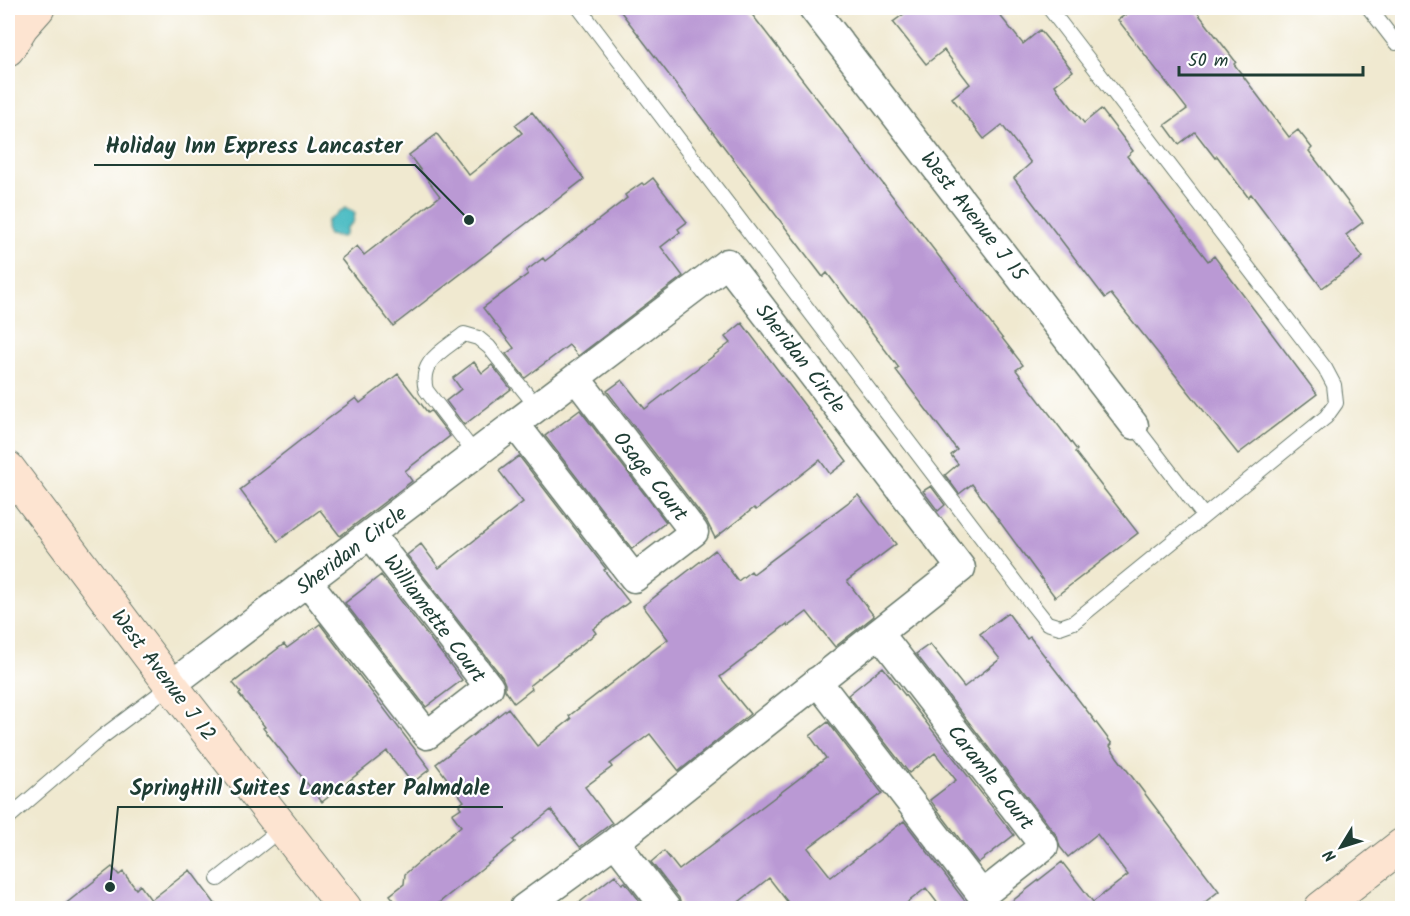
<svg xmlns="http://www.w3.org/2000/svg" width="1410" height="916" font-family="Kalam,sans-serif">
  <rect width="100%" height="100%" fill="#fff"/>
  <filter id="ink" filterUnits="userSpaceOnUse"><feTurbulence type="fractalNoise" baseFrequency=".0167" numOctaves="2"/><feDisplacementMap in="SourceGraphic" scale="12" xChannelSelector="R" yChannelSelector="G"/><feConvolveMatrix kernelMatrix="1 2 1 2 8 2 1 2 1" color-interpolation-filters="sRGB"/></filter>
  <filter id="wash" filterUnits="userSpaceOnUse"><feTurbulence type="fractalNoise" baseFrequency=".008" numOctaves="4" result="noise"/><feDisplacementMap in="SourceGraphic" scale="24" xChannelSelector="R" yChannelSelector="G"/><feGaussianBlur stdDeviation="1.35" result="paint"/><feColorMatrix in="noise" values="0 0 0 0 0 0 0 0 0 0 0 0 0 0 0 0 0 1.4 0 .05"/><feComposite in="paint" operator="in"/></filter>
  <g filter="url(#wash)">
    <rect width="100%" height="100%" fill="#f0e9d0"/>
    <path fill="#4fbdc4" stroke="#377d7c" stroke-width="1.5" d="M345,208l8,3 2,3 -2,8 -7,6 -1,6 -3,3 -14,-2 -2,-7 1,-7z"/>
    <g id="blocks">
      <path fill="#ba99d4" d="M618,8h129l276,357 -7,5 61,80 -2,2 63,81 -83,64 -83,-113 -13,10 -14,-19 13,-11 -7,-9 6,-5 -61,-80 3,-2 -72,-95 -4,4z
        M912,8h82l29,36 17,-14 33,41 -18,14 3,5 26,33 17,-14 32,42 -6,5 81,105 6,-5 103,138 -79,60 -127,-160 -6,4 -91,-120 17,-15 -29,-38 -18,14 -32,-41 18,-14 -26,-34 -18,14 -33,-42z
        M1135,8h59l42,54 -2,2 55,73 9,-7 14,18 -3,3 54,71 -17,13 17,22 -41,31 -71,-94 -3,3 -31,-41 -2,2 -20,-26 -16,12 -14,-19 22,-16 -69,-89z
        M532,112l52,67 -191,147 -52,-67 16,-13 7,9 76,-59 -31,-41 28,-21 32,41 53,-42 -7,-8z
        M653,178l34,44 -9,7 2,3 -19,15 22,29 -105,80 -9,-11 -44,33 -19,-24 8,-6 -31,-40 45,-34 -2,-3 17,-13 2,3 82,-63 -2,-3 17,-12 2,2z
        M742,323l105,138 -17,13 -10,-14 -64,50 -2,-2 -39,30 -8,-16 -100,-131 15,-11 23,29 85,-66 -5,-6z
        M474,362l8,11 10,-8 19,24 -47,36 -18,-24 15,-12 -8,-11z
        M398,374l30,39 3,-2 19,25 -45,35 7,10 -72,55 -20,-26 -42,31 -38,-51 9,-7 -1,-2 68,-53 40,-30 4,5z
        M580,410l86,112 -34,27 -87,-113z
        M519,456l87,113 -2,1 25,32 -36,27 3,4 -66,52 2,4 -18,14 -9,-13v-6l-3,-7 -95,-122 14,-11 18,24 84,-66 -24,-31z
        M931,486l14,19 -7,6 -15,-20z
        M858,495l38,49 -49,37 27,35 -39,31 -28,-35 -19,14 -1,-2 -42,32 1,1 -26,20 30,37 -71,57 -29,-37 -40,30 2,3 -27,20 27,36 -32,24 -29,-37 -38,30 2,2 -84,67h-30l-11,-14 14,-11 1,-10 56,-48 -9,-12 9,-6 -2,-3 5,-4 -28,-37 72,-56 29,38 34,-27 -2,-3 99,-77 -25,-33 72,-56 23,31 13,-10 2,3z
        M381,575l81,105 -36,27 -81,-104z
        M1008,613l19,26 3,-2 61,79 21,28 -2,2 7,11 102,134 -23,18h-194l60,-47 31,40 35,-27 -31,-41 -29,23 -8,-10 -3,-11 -141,-182 14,-10 34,43 36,-28 -20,-25z
        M320,624l110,145 -18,14 -25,-32 -65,51 -59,-74 2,-1 -26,-33 2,-1 -8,-10 51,-39 3,4z
        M883,667l131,168 -36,28 -48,-63 26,-20 -21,-27 -26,20 -61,-78z
        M828,722l54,71 -74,55 23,29 73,-56 67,88h-29l-16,-21 -27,21h-106l-24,-31 -39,31h-48l-3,-11 -28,-36 13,-11 15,19 147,-112 -16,-22z
        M112,867l7,8 4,-3 13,17 4,-4 11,15 39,-30 29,39h-160z
        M615,875l7,9 3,-2 21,27h-75z"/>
    </g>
  </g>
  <g filter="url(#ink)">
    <use href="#blocks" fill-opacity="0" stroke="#68796b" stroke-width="1.5"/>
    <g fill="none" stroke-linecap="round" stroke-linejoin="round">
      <g stroke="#68796b" stroke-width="16">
        <path id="lane" d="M579,8l449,591 19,24 13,4 14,-5 252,-205 10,-14 -2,-18 -9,-17 -276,-360
          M1369,8l27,35 6,-5
          M1134,425l70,91
          M475,454l-49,-64c-8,-29 17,-39 38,-56l14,4 11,9 48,60
          M8,818l94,-81 69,-52
          M218,879l64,-51"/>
      </g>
      <g stroke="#68796b" stroke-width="31">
        <path id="street" d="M813,8l321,417
          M515,424l119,154 60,-46 -118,-154
          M308,582l119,153 62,-48 -118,-152
          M817,681l165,214 62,-49 -165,-213
          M171,685l556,-422 234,305 -346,274 -91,66
          M615,842l51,66"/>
      </g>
      <g stroke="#68796b" stroke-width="35">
        <path id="secondary" d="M8,49l14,-23 16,-18
          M8,468l163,217 174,223
          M1321,908l81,-63"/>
      </g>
      <use href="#lane" stroke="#fff" stroke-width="14"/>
      <use href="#street" stroke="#fff" stroke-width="28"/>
      <use href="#secondary" stroke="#fde4d1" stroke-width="33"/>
    </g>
  </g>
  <g text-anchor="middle" stroke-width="4.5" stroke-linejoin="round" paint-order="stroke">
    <g font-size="21" fill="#1f3d34" stroke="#fff">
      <text transform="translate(974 216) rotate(52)" y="7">West Avenue J 15</text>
      <text transform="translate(801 358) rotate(52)" y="7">Sheridan Circle</text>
      <text transform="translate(651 476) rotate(52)" y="7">Osage Court</text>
      <text transform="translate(351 550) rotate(-37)" y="7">Sheridan Circle</text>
      <text transform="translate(435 618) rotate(53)" y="7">Williamette Court</text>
      <text transform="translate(164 675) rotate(53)" y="7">West Avenue J 12</text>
      <text transform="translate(991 777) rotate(52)" y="7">Caramle Court</text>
    </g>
  </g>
  <path fill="none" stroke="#1f3d34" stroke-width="2" d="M469 220L415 165H94M110 887L118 807H503"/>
  <g fill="#1f3d34" stroke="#fff" stroke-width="2">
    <circle cx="469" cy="220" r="6"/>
    <circle cx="110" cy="887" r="6"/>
  </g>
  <g font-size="22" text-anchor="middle" font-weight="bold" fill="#1f3d34" stroke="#fff" stroke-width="4.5" stroke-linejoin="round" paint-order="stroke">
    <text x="254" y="153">Holiday Inn Express Lancaster</text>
    <text x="310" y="795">SpringHill Suites Lancaster Palmdale</text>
  </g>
  <rect width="1410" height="916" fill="none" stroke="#fff" stroke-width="30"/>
  <g transform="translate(1341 847) rotate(232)" stroke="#ffffff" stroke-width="4.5" paint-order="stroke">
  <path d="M0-4.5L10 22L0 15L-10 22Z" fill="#1f3d34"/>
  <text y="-9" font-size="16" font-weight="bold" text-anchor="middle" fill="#1f3d34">N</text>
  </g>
  <path d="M1179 66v9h184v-9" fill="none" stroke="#1f3d34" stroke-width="3"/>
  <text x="1188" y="66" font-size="18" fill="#1f3d34" stroke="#ffffff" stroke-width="4.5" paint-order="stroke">50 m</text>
</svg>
